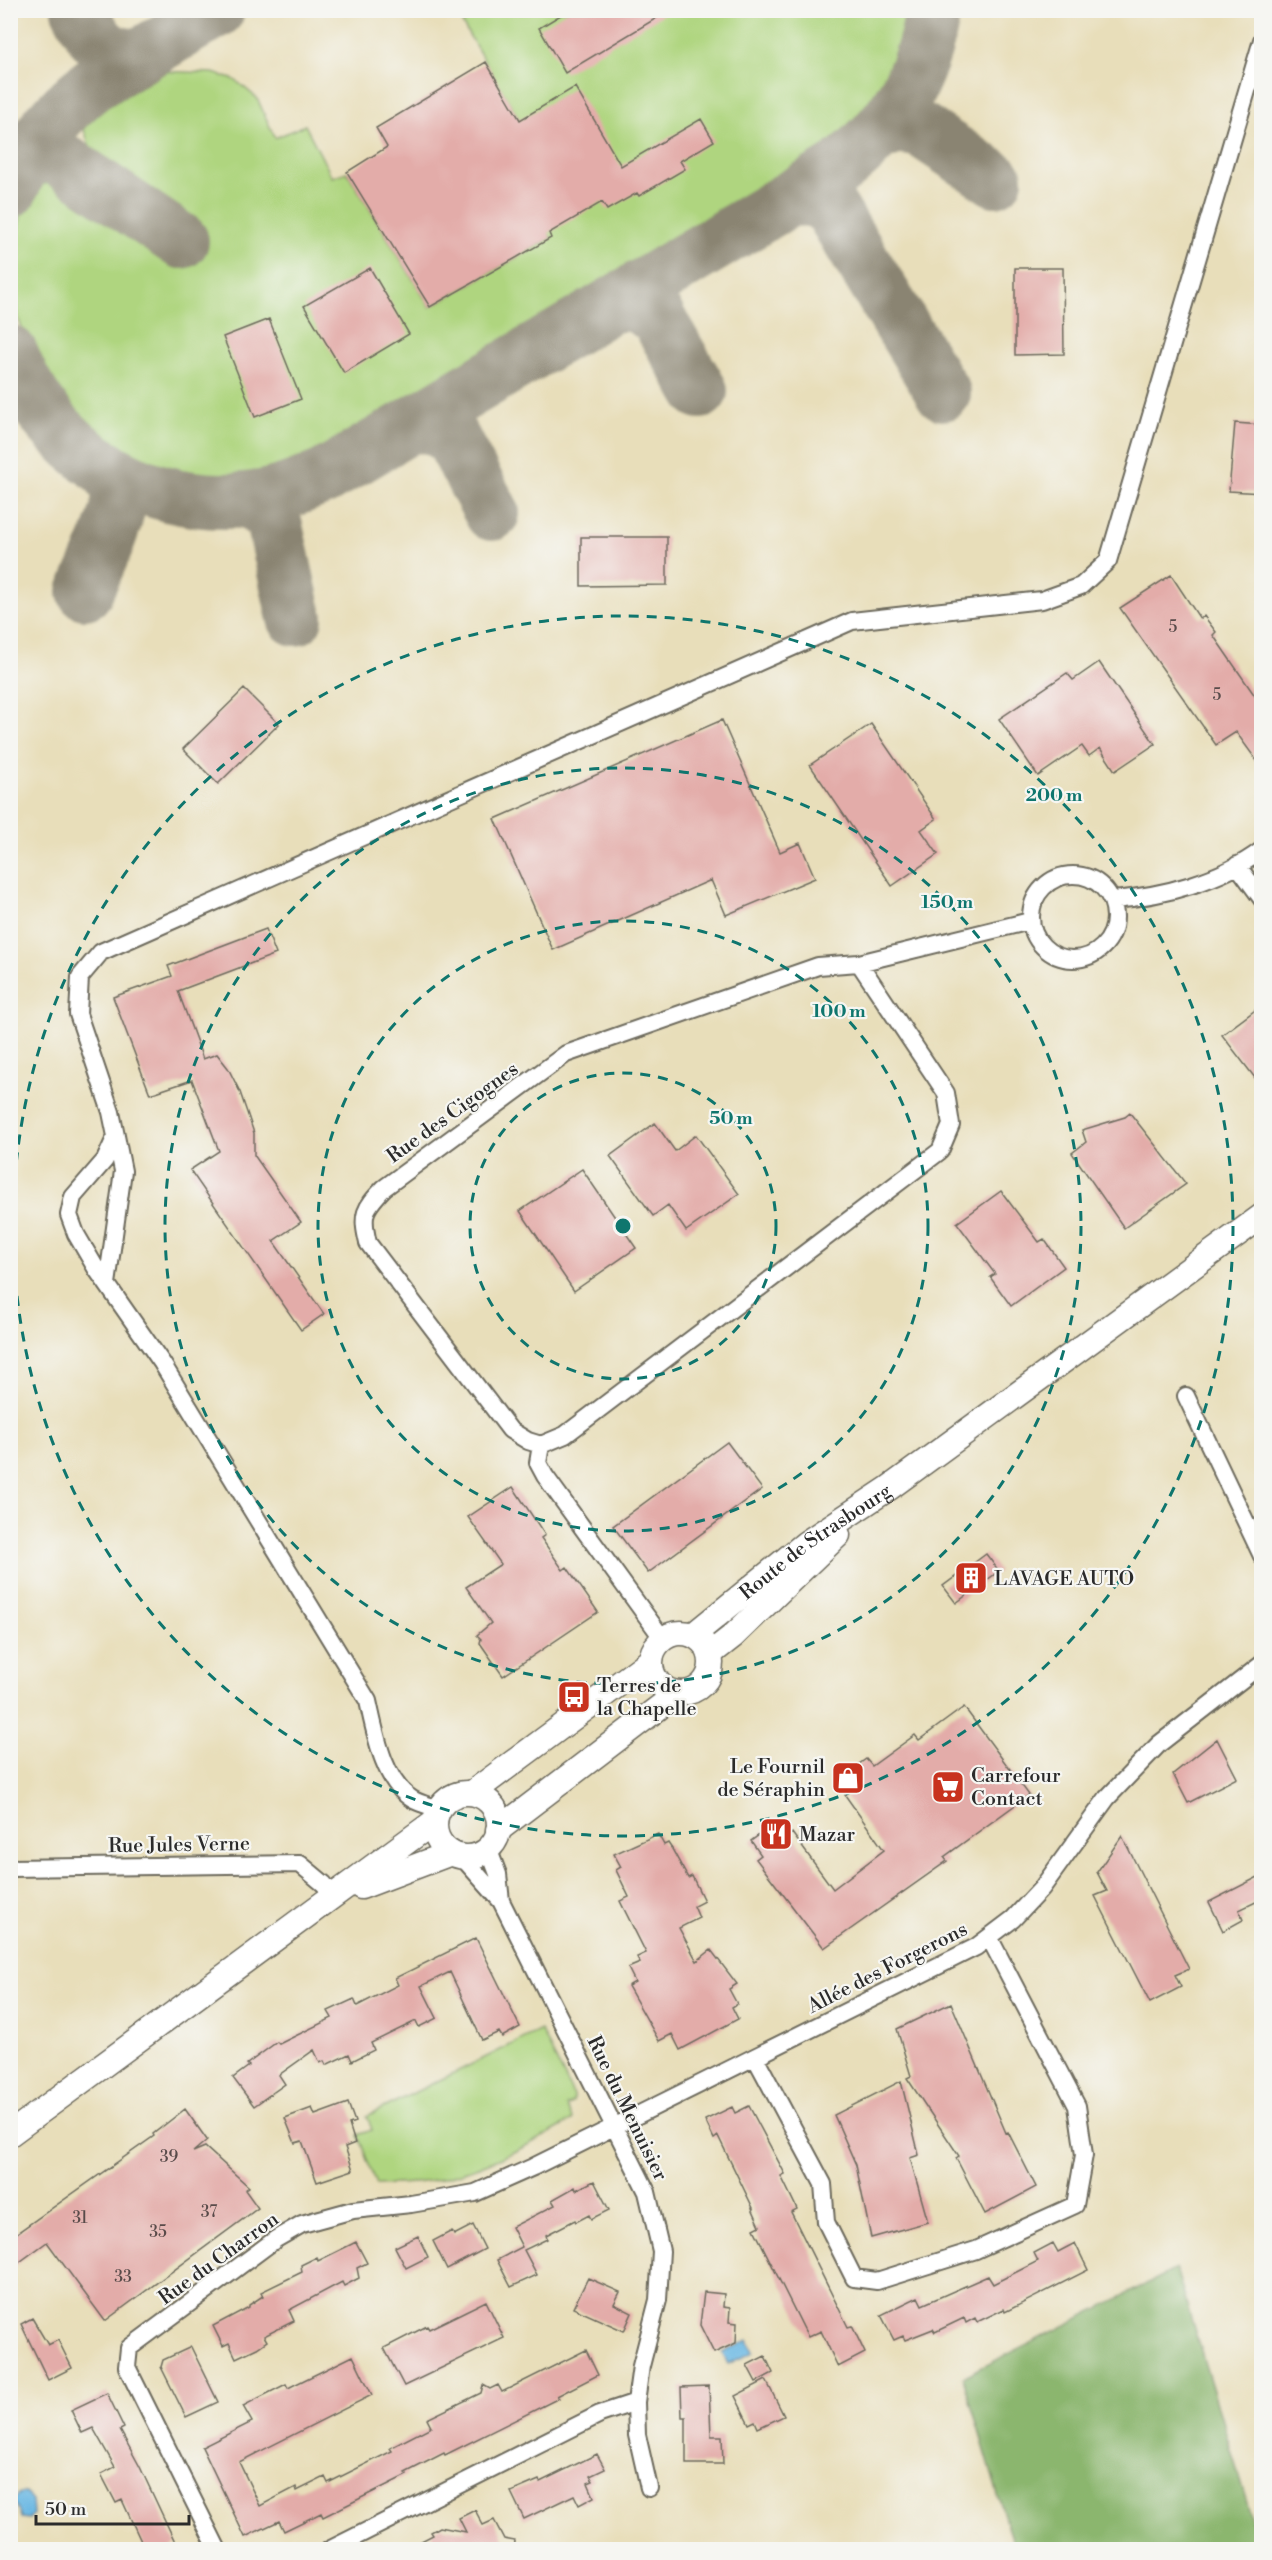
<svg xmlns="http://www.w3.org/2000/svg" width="1272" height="2560" font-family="'Libre Bodoni',serif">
  <rect width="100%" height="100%" fill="#f6f6f2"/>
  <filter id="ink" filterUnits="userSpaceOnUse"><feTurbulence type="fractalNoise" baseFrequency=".0167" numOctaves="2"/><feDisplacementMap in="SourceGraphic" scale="12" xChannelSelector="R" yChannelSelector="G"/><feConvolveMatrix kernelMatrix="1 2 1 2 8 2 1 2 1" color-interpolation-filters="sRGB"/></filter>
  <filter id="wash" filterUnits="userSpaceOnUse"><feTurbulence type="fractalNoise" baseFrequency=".008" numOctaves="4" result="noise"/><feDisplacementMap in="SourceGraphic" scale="24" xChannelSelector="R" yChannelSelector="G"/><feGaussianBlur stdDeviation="1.35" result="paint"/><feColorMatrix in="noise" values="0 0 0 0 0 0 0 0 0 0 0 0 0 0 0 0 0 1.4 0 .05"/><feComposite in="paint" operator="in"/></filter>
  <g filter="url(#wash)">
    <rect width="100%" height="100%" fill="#e8deba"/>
    <path fill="#afd57f" stroke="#6d8055" stroke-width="1.5" d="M485,10l429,1 -30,93 -36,37 -162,100 -257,150 -102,63 -57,23 -37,7 -67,-12 -48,-20 -50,-40 -22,-29 -16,-30 -13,-39 -3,-32 2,-45 7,-29 14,-22 19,-5 117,78 6,-16 14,-16 -99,-69 -10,-28 4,-17 16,-14 49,-28 60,2 22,7 22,18 18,40 30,-13 27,52 15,-5 83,135 121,-69 -16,-29 28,-16 -101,-170z
      M541,2030l33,66 -1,6 -7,4 7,14c-47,27 -95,53 -150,62 -15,2 -31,2 -47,3l-18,-50 14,-5 -5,-14z"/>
    <path fill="#8bb66e" stroke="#5b704c" stroke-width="1.5" d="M1176,2269l85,280h-247l-51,-172z"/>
    <path fill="#69b7e3" stroke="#4a7187" stroke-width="1.5" d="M748,2340l5,12 -25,12 -6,-11z
      M20,2493h5l7,8 1,13 -4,5 -8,-1c-1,-8 -7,-12 -7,-19z"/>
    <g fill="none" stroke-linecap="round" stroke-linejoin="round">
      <path stroke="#8a8472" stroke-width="56" d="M79,10c17,30 23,47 61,46
        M48,125l1,22 5,8 127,86
        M881,132l19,-6 21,4 74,49
        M10,190c18,-43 47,-78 83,-106l124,-74
        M794,199c16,-2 26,1 38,12l111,182
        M616,304h19l22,13 43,74
        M10,353c39,97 130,156 235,147 28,-2 54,-13 79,-23l512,-306c56,-42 86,-91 97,-161
        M413,425l21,1 18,12 40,75
        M247,500l21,14 7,12 20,92
        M85,592c10,-23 39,-81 33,-103 -2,-8 -7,-14 -12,-20"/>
    </g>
    <g id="blocks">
      <path fill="#e3aca9" d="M569,10h101l-105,63 -26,-45z
        M486,62l34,58 55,-33 46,79 80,-47 13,22 -34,20 5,8 -46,27 -2,-3 -30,17 -5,-8 -53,31 2,5 -121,69 -83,-135 40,-25 -11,-19z
        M370,268l39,66 -65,39 -40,-67z
        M1015,268h48l1,86 -49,1z
        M269,319l32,80 -46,18 -32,-80z
        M1235,423l27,2v68l-33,-2z
        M581,537h86v48l-86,1z
        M1171,575l29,44 4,-3 12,16 -3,3 49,71v62l-26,-36 -20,13 -96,-137z
        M1099,662l56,82 -40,27 -15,-23 -11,8 -7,-10 -44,30 -39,-57 68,-46 6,7z
        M244,689l35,35 -61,60 -35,-35z
        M722,720l58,132 20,-9 15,35 -89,37 -15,-35 -158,70 -58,-131z
        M871,724l65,95 -15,11 17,24 -46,32 -82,-121z
        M266,929l10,25 -98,37 25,68 14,-5 11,14 12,24 14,41v22l47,67 -28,19 51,73 -23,16 -111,-160 29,-19 -27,-71 -42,14 -37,-97 59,-21 -4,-10z
        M1262,1005v82l-40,-52z
        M1130,1113l56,71 -62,44 -52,-75 14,-11 -4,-12 43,-13z
        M655,1123l20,28 21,-16 43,59 -53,37 -18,-26 -15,11 -43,-60z
        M582,1169l54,79 -62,43 -54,-80z
        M1001,1191l38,51 5,-3 20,28 -53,39 -21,-29 5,-3 -38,-51z
        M727,1442l35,47 -114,84 -35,-47z
        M513,1487l32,48 -4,3 22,32 4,-3 31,45 -95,64 -23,-33 1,-4 -4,-4 14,-12 -25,-36 35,-23 -33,-47z
        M986,1554l13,17 -43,32 -13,-17z
        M964,1707l65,88 -85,62 3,4 -123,87 -68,-89 5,-4 -10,-14 23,-17 10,14 8,-5 41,56 51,-39 -39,-55 6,-4 -11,-13 26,-19 6,7 43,-31 4,5z
        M1217,1739l20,39 -49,25 -15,-29z
        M658,1834l6,11 4,-2 4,6 16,29 4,-2 12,25 -10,5 5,12 -20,10 18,33 14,-11 26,34 -8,5 8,15 -5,3 6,12 -58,31 -8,-16 -13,7 -31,-55 7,-4 -7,-14 12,-5 -3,-6 9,-4 -26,-52 9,-4 -13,-27 5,-3 -7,-13z
        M1122,1836l67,133 -14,6 6,12 -31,16 -55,-107 12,-5 -10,-19z
        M1262,1875v24l-23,11 4,10 -20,11 -14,-29z
        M476,1938l44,89 -18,10 -3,-5 -17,8 -32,-68 -29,14 16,32 -18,9 -3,-6 -45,22 3,7 -22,11 -3,-7 -23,11 -2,-4 -4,2 -6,-13 -35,25 6,9 -31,22 -21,-28 16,-12 -2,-2 30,-22 2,2 53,-26 -4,-7 26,-12 3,7 41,-21 -3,-7z
        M951,2003l55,130 2,-1 28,55 -51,27 -29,-56 3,-2 -52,-78 4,-2 -14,-47z
        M901,2081l18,74 -9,3 18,64 -57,16 -15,-73 -22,-50z
        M348,2103l7,19 -6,2 6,19 -10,4 8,23 -36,12 -15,-41 -7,2 -10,-25 27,-10 3,7z
        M749,2106l36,68 -4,2 16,33 -6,3 57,115 4,-1 13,27 -27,14 -17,-36 -13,6 -54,-108 6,-3 -8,-18h1l-35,-72 -4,3 -9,-19 27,-13 3,6z
        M185,2109l22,31 -14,12 12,-5 44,40 -4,3 13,18 -153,113 -58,-79 -37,27v-31l144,-102 -1,-2z
        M594,2181l15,29 -18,9 -2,-4 -13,7 -1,-2 -29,15 1,4 -23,11 13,25 -26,12 -14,-27 25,-13 -10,-20 43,-22 -3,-5 23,-13 1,3z
        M473,2225l12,24 -38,20 -14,-28 19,-10 2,4z
        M418,2236l10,21 -22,11 -11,-21z
        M356,2242l11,21 -10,5 2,10 -15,8 -2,-4 -53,28 5,11 -30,15 3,5 -10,7 -21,10 -7,-15 -6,3 -10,-20 36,-19v-2l14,-9 -2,-4 41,-20 -1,-7 16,-8 1,4z
        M1053,2243l5,9 17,-9 13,27 -83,42 -1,-3 -27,13 -2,-4 -9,5 -2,-5 -29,14 -2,-3 -28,11 -2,-4 -9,4 -13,-25 37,-18 4,8 66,-29 5,8 45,-23 -4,-8z
        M588,2278l32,14 -6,12 18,9 -8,18 -51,-23z
        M704,2292l20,2 -1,13 7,1 -1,14 8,1 -1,20 -22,10 -14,-28z
        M486,2301l18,37 -100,48 -20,-38 43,-22 2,3z
        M32,2318l16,27 10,-5 14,28 -24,12 -27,-56z
        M191,2347l27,55 -32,15 -25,-50 2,-7z
        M586,2350l12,25 -41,21 2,2 -114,57 -1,-2 -39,20 2,2 -84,42 -2,-4 -37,18 -5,-10 -34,16 -43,-90 50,-25 -9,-16 43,-22 2,4 65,-32 19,39 -133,67 21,44 36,-19 1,4 28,-14 3,6 64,-32 -2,-3 41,-21 -4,-8 54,-26 2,-8 7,4 8,-4 4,7z
        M765,2356l8,17 -17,9 -9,-17z
        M766,2380l18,36 -26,12 -3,-7 -6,3 -14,-28z
        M709,2386l2,50h11l1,28h-37v-47h-4l-1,-30z
        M107,2393l17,35 -4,2 20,37 36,77 -10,6h-21l-23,-50 -6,3 -15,-29 14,-7 -22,-39 -11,5 -11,-23z
        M597,2454l8,15 -15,7 3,5 -5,2 6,14 -15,8 -5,-10 -50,24 -13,-27 28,-12 1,2z
        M475,2510l8,15 11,-5 10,19 11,2 -1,9h-110l29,-15 -2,-3 9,-5 26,5 -7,-14z"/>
    </g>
  </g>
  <g filter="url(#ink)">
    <use href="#blocks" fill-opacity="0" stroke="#6d6a5d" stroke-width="1.5"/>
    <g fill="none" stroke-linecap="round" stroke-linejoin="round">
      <g stroke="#6d6a5d" stroke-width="20">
        <path id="street" d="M1237,865l25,34
          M1031 917a42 42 0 1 1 84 0a42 42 0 1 1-84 0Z
          M1113,900c50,-4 108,-19 149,-50
          M859,963l87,130 5,32 -11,26 -375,284 -24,10 -13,-4 -18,-11 -142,-187c-7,-29 -4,-34 16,-55l182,-134 252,-88 41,-3 171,-42
          M107,1284l16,-113 -7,-35
          M1186,1396l76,160
          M541,1445l-3,18 7,13 118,163
          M439,1809c-8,-3 -19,-5 -27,-10 -29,-18 -37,-67 -44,-98l-206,-338 -65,-93 -21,-36 -7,-19 4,-18 32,-37 11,-24 -5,-24 -33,-98 2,-37 21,-25 751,-331 190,-21 39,-14 27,-25 154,-521
          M488,1848l10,26 3,27
          M462,1857l39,44 146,291 14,59 -3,49 -17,66 -5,36 1,33 12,53
          M10,1868l290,-4 24,20 10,13
          M755,2057l68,127 3,38 28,56 23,3 99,-31 99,-45 9,-50 -7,-49 -88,-169
          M218,2550l-91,-183 2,-19 147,-109 26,-15 51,-14 58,-6 64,-11 58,-26 443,-220 37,-28 29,-31 65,-90 52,-54 103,-80
          M329,2550l271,-136 36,-12"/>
      </g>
      <g stroke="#6d6a5d" stroke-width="27">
        <g id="secondary">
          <circle cx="681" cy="1663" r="30"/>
          <path id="s1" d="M693,1635l113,-92 83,-55 373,-272"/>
          <path d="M710,1654l23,-18 105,-101"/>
          <path d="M472,1793l179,-133"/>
          <circle cx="467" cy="1825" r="32"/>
          <path d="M498,1830l180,-137"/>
          <path d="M361,1887l90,-34"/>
          <path d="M10,2134l425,-313"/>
        </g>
      </g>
      <use href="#street" stroke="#fff" stroke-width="16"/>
      <use href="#secondary" stroke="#fff" stroke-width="24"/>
    </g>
  </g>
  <g fill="none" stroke="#0f766e" stroke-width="3" stroke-dasharray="10 8">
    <circle cx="623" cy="1226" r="153"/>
    <circle cx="623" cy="1226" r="305"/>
    <circle cx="623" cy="1226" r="458"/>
    <circle cx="623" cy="1226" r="610"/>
  </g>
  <defs>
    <g id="building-square" transform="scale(1.725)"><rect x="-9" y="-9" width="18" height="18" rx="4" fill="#c8321e" stroke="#f6f6f2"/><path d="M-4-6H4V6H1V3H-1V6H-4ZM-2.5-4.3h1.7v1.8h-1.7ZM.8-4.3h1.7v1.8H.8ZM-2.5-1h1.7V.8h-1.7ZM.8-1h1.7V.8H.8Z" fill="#fff"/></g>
    <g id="bus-square" transform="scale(1.725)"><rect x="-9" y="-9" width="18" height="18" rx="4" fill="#c8321e" stroke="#f6f6f2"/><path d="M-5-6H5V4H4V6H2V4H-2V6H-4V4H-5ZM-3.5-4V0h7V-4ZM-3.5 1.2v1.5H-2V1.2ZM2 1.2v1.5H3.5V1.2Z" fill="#fff"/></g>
    <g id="shop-square" transform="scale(1.725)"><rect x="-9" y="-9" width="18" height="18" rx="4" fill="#c8321e" stroke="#f6f6f2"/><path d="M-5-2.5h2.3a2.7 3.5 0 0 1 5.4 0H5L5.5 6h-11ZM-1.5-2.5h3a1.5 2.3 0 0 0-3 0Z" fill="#fff"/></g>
    <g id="supermarket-square" transform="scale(1.725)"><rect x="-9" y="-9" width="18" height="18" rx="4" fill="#c8321e" stroke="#f6f6f2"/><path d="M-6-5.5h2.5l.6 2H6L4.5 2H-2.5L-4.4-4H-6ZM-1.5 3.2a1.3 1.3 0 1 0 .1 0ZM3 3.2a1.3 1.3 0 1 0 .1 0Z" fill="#fff"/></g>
    <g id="restaurant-square" transform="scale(1.725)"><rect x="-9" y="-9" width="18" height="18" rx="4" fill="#c8321e" stroke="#f6f6f2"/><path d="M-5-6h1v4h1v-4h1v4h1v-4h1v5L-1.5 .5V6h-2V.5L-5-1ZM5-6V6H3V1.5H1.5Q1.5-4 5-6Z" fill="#fff"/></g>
  </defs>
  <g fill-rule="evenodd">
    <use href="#building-square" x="971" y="1578"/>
    <use href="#bus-square" x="574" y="1697"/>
    <use href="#shop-square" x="848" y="1778"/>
    <use href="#supermarket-square" x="948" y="1787"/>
    <use href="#restaurant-square" x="776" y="1834"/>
  </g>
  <g text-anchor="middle" stroke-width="4.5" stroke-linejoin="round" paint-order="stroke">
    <g font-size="16" fill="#594b4a">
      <text x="1173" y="632">5</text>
      <text x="1217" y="700">5</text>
      <text x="169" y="2162">39</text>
      <text x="209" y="2217">37</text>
      <text x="80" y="2223">31</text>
      <text x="158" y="2237">35</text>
      <text x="123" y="2282">33</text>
    </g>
    <g font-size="20" fill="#2b2b2b" stroke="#f6f6f2">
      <text transform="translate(452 1112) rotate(-36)" y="7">Rue des Cigognes</text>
      <text dy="7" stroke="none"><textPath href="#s1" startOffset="154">Route de Strasbourg</textPath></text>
      <text transform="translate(179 1844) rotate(-1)" y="7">Rue Jules Verne</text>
      <text transform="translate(887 1967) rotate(-27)" y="7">Allée des Forgerons</text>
      <text transform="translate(628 2108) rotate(64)" y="7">Rue du Menuisier</text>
      <text transform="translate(218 2258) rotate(-36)" y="7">Rue du Charron</text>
    </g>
    <g font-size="20" fill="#2b2b2b" stroke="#f6f6f2" text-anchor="start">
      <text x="994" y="1585">LAVAGE AUTO</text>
      <text x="597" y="1692">Terres de<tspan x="597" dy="23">la Chapelle</tspan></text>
      <text x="825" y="1773" text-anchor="end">Le Fournil<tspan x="825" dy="23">de Séraphin</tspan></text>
      <text x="971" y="1782">Carrefour<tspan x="971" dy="23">Contact</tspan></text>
      <text x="799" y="1841">Mazar</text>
    </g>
  </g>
  <circle cx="623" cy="1226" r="9" fill="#0f766e" stroke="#f6f6f2" stroke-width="3"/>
  <g font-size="18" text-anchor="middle" font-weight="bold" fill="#0f766e" stroke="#f6f6f2" stroke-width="4.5" stroke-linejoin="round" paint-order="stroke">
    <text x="1054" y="801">200 m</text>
    <text x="947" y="908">150 m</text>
    <text x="839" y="1017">100 m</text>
    <text x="731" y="1124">50 m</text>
  </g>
  <rect width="1272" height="2560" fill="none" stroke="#f6f6f2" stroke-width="36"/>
  <path d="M36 2515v9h153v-9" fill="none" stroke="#2b2b2b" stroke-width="3"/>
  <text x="45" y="2515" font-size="18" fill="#2b2b2b" stroke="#f6f6f2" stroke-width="4.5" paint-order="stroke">50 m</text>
</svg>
